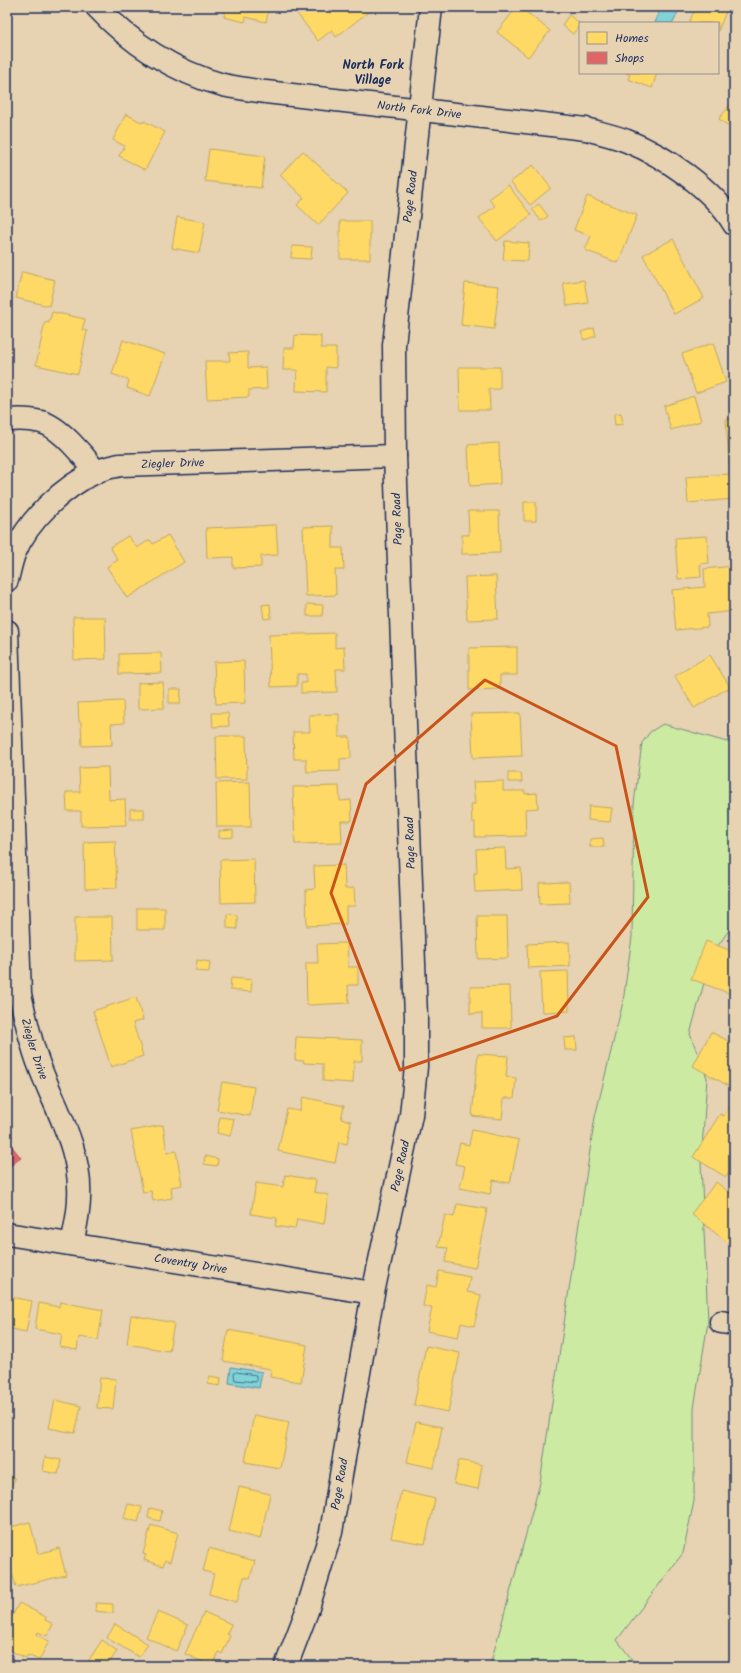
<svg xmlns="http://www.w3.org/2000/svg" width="741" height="1673" font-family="Kalam,sans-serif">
  <rect width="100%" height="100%" fill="#e7d2b1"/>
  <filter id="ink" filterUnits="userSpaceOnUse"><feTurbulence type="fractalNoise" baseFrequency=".025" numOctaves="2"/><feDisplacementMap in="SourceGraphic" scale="8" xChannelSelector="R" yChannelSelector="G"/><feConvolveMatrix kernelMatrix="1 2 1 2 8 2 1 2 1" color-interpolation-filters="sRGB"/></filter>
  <g filter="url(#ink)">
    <path fill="#cdeaa2" stroke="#748c80" d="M663,724l71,20v179l-22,31 -22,80 17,44 -6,85 7,159 -14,86v93l-11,52 -66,87 20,26h-147l50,-183 55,-366 28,-115 9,-65 2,-133 8,-61 8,-11z"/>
    <path fill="#81d3d8" stroke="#5891a7" d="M661,7h19l-7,16h-18z
      M231,1367l31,5 -3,16 -30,-5z"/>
    <path fill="#ffd966" stroke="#bba664" d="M226,7h43l-3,15 -20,-5 -1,5 -21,-5z
      M295,7h74l2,3 -35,27 -4,-7 -14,11 -25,-33z
      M517,7h3l30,24 -22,26 -31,-25z
      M696,7h25l6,2 -9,22v-8h-29z
      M569,15l11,9 -7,10 -11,-9z
      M626,73h31l-5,15 -24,-9 2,-4z
      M734,100v30l-15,-11z
      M126,114l17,9 1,-2 21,11 -20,38 -26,-14 6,-10 -12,-6z
      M209,149l56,7 -4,32 -56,-7z
      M303,151l45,42 -30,32 -21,-20 7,-7 -24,-23z
      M533,165l18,23 -21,17 -19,-23z
      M508,185l23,30 -34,26 -18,-23 16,-12 -6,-7z
      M587,196l50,19 -19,48 -33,-13 6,-14 -17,-6z
      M539,204l9,12 -7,5 -9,-12z
      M177,217l28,5 -6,31 -27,-5z
      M340,221h30v38h-30z
      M673,239l31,59 -30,16 -31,-59z
      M505,241l24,2 -1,18 -25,-1z
      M292,246l20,1 -1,12 -20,-1z
      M22,272l33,8 -6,26 -33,-8z
      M584,280l4,23 -21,3 -4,-23z
      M465,283l34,3 -5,43 -33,-4z
      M52,312l33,7 -3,11 5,1 -9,43 -42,-9 9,-43 4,1z
      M594,328l2,8 -12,4 -3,-8z
      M295,335l26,1v12h15v20l-10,-1v25l-30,-1 1,-21h-14l1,-22h10z
      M123,340l42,14 -15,42 -23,-8 2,-8 -17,-6z
      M713,343l13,39 -30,11 -14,-39z
      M248,352v16l18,-1 1,22 -18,1v7l-42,2 -2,-38h25l-1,-8z
      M459,367h41v22h-11l1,21h-30z
      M694,396l7,25 -30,9 -7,-24z
      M621,413l2,11 -8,1 -1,-11z
      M726,419h8v80l-46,4 -2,-26 44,-3z
      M499,443l1,41 -30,2 -2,-41z
      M524,502h12v19h-12z
      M468,511h31l1,42 -38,1v-19h7z
      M276,525l2,30 -17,1v11l-28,1v-11l-26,1 -1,-30z
      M333,526v22h10l1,22h-9l1,25 -30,1 -3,-69z
      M168,535l16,27 -57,36 -20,-31 11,-7 -8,-13 18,-11 9,12 13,-8 3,4z
      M707,536l2,27 -9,1 1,13 -23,2 -3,-41z
      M734,566v45l-27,3 1,13 -32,3 -4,-40 33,-3 -1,-18z
      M496,576l2,43 -31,1 -2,-43z
      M270,604l1,14 -7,1 -2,-14z
      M307,604l16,1 -1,11h-15z
      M73,617h32l1,42 -32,1z
      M335,633v15l9,-1 1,22h-9l1,23 -36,1v-10h5v-9h-9v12l-26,1 -2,-52z
      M517,647v28h-17v14l-31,1v-42z
      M161,653l1,20 -43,1v-20z
      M710,655l20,32 -36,21 -19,-32z
      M244,661l1,42 -29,1 -2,-42z
      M163,682l1,26 -26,1v-26z
      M169,689h12l-1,14h-11z
      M734,695v11l-5,-4z
      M123,701l1,22 -13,1 1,21 -30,1 -1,-24h-2l-1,-19z
      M212,713h16l1,13 -16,1z
      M520,713l2,43 -49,2 -2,-44z
      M339,714v23h11l1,21 -11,1v12l-33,1 -1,-13h-12l-1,-27h17l-1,-17z
      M216,736h30l1,43h-30z
      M108,767l1,33 16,-1 1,26 -45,1v-15h-14l-1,-19h14l-1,-24z
      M508,773h13l1,9h-14z
      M503,781v10h22v3l12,-1 1,15 -13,1 1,27 -51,1v-15h-3l-1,-18h4l-2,-22z
      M250,782l1,45h-34l-1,-44z
      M339,786l1,15 11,-1 1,21h-11l1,22 -47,1 -2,-57z
      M589,806l23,2 -2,14 -22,-2z
      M130,809h14v10h-14z
      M233,830v7l-14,1v-7z
      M603,838l1,9h-14v-8z
      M115,841l2,47 -32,1 -1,-47z
      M505,848l1,21 15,-1 1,22 -47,2 -1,-19h3l-1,-24z
      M254,859l1,43 -34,1 -1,-43z
      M344,865l1,24 9,-1 1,18h-9v18l-39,2 -1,-36 9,-1 -1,-23z
      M569,882l1,21 -30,1 -1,-21z
      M137,908h28v22h-28z
      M227,914l10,1v14l-10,-1z
      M477,916h30l1,42 -30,1z
      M75,917h37l1,43 -38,1z
      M706,941l28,11v43l-43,-16z
      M569,942l1,24 -42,2 -1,-24z
      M347,943l1,24h10v18h-10l1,18 -42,2 -1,-42h12l-1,-19z
      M197,960l13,2 -1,10 -13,-1z
      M568,971l1,40 -27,1 -2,-40z
      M231,978l21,2 -1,12 -21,-2z
      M510,986l1,42h-29v-15l-12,1v-27z
      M136,997l7,23 -10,3 10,33 -32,11 -18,-56z
      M711,1032l23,12v45l-41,-23z
      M296,1037l66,3v21h-8l-1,22 -30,-2v-17l-19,-1v-2l-9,-1z
      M576,1037l1,13h-12l-1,-12z
      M478,1054l30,2 -2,21 10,1 -2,20h-10l-2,21 -30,-3z
      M7,1077l5,3 -5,7z
      M222,1082l32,5 -4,29 -33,-6z
      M303,1097l41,9 -3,13 10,2 -4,23 -8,-2 -4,21 -57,-12 9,-42 13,2z
      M734,1099v65l-8,13 -33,-20 27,-43 4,2z
      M220,1117l14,2 -4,17 -13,-3z
      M163,1125l4,28 9,-2 6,34 -11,2 1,11 -19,3 -2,-10 -8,1 -12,-61z
      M472,1130l47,10 -9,43 -17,-3 -3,14 -30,-6 5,-22 -10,-2 5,-21 9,2z
      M205,1156l13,3 -1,7 -13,-2z
      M285,1175l31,5 -2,12 14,3 -4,29 -27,-5 -2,10 -20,-3 2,-8 -26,-4 5,-31 27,4z
      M716,1182l18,14v45l-3,4 -40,-31z
      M457,1204l30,5 -12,59 -30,-6 3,-14 -10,-1 7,-32 9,2z
      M439,1271l31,6 -3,15 14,3 -7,31 -13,-3 -3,14 -31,-6 5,-23 -9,-2 4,-21 9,2z
      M7,1287h4l-1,10 22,4 -6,31 -19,-4z
      M60,1302l43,8 -5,30 -19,-3 -2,13 -17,-3 2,-13 -27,-5 4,-26 20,4z
      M131,1315l43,8 -5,28 -42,-7z
      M228,1330l79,15 -6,37 -31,-5 1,-8 -48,-8z
      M426,1346l34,7 -12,59 -34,-7z
      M210,1376l11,2 -1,8 -12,-2z
      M100,1378l16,1 -3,30 -16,-1z
      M55,1400l26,6 -6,27 -26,-5z
      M254,1415l35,7 -9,46 -35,-6z
      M416,1422l26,5 -8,41 -27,-6z
      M45,1457l16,3 -3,14 -15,-3z
      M459,1460l23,5 -4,24 -24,-5z
      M7,1474l8,5 -8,14z
      M239,1487l31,7 -10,45 -31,-8z
      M401,1491l34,8 -10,45 -34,-6z
      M128,1504l14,3 -4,15 -14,-4z
      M150,1508l12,3 -2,10 -12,-3z
      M30,1522l8,32 21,-6 7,27 -50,12 -7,-25h-2v-34z
      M151,1525l27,8 -8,29 -5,-2 -2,6 -19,-6 2,-5 -3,-1z
      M209,1548l46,13 -5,17 -6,-1 -7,25 -28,-8 5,-20 -11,-3z
      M19,1603l27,14 -1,3 8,4 -6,12 -9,-4 -1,3 12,6 -10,19 -11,-5 -2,3 -19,-9v-23z
      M96,1603l17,1v9l-18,-2z
      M158,1612l30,13 -12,26 -30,-14z
      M204,1612l27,12 -4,10 3,2 -8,18 -3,-2 -7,14 -27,-12z
      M115,1624l33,20 -9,13 -32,-19z
      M102,1640l15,11 -10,15h-22z"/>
    <path fill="#e06666" stroke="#a55664" d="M7,1140l14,18 -14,10z"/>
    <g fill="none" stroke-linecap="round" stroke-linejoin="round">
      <path stroke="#44718f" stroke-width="1" d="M236,1372l20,3v7l-21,-2 -1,-6z"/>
      <g stroke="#1b2f5e" stroke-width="25">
        <g id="minor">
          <path id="s1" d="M97,7c33,36 78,65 126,78 14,3 29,5 43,7l320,37c14,4 28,7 41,12 38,15 86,48 107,83"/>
          <path d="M7,420c11,-1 23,-1 34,2 18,4 44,35 55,50"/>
          <path id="s2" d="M7,580c2,-8 4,-18 7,-26 13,-33 50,-68 82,-82 7,-4 16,-5 24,-7l275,-9"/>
          <path id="s3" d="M7,631l13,363c5,23 10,46 18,68 16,45 44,87 41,136 0,15 -4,31 -7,46"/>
          <path id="s4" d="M7,1234l366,59"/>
          <path d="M721,1322l13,2"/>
          <path id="s5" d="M286,1666l21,-55 24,-79 42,-239 38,-178 5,-48v-50l-21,-561 -1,-111 37,-338"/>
        </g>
      </g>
      <use href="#minor" stroke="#e7d2b1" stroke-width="22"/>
    </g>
  </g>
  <path fill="none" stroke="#c95318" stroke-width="3" stroke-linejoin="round" d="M485,680l131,66 32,151 -91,119 -157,54 -69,-177 35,-109z"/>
  <g text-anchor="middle" stroke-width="4" stroke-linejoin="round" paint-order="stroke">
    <g font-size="12" fill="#1b2f5e" stroke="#e7d2b1">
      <text dy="4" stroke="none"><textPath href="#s1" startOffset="348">North Fork Drive</textPath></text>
      <text dy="4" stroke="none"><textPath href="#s5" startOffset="1486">Page Road</textPath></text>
      <text dy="4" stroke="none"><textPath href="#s2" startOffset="223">Ziegler Drive</textPath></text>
      <text transform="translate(397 519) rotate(-92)" y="4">Page Road</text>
      <text transform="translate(410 843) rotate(-92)" y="4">Page Road</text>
      <text dy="4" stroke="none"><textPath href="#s3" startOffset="420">Ziegler Drive</textPath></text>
      <text dy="4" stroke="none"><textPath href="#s5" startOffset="514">Page Road</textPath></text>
      <text dy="4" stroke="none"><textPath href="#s4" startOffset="186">Coventry Drive</textPath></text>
      <text dy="4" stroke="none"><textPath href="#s5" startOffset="190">Page Road</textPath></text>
    </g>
    <g font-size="13" font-weight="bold" fill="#1b2f5e" stroke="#e7d2b1">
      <text x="373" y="69">North Fork<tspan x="373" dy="15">Village</tspan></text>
    </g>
  </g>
  <rect width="741" height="1673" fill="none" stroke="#e7d2b1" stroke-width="24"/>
  <rect x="12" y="12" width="717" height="1649" fill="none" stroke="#1b2f5e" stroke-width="1.5" filter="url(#ink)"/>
  <rect x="579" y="22" width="140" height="52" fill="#e7d2b1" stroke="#959190"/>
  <rect x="587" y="32" width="20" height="12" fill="#ffd966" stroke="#959190"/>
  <text x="615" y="42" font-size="12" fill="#1b2f5e">Homes</text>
  <rect x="587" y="52" width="20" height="12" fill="#e06666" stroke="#959190"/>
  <text x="615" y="62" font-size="12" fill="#1b2f5e">Shops</text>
</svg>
